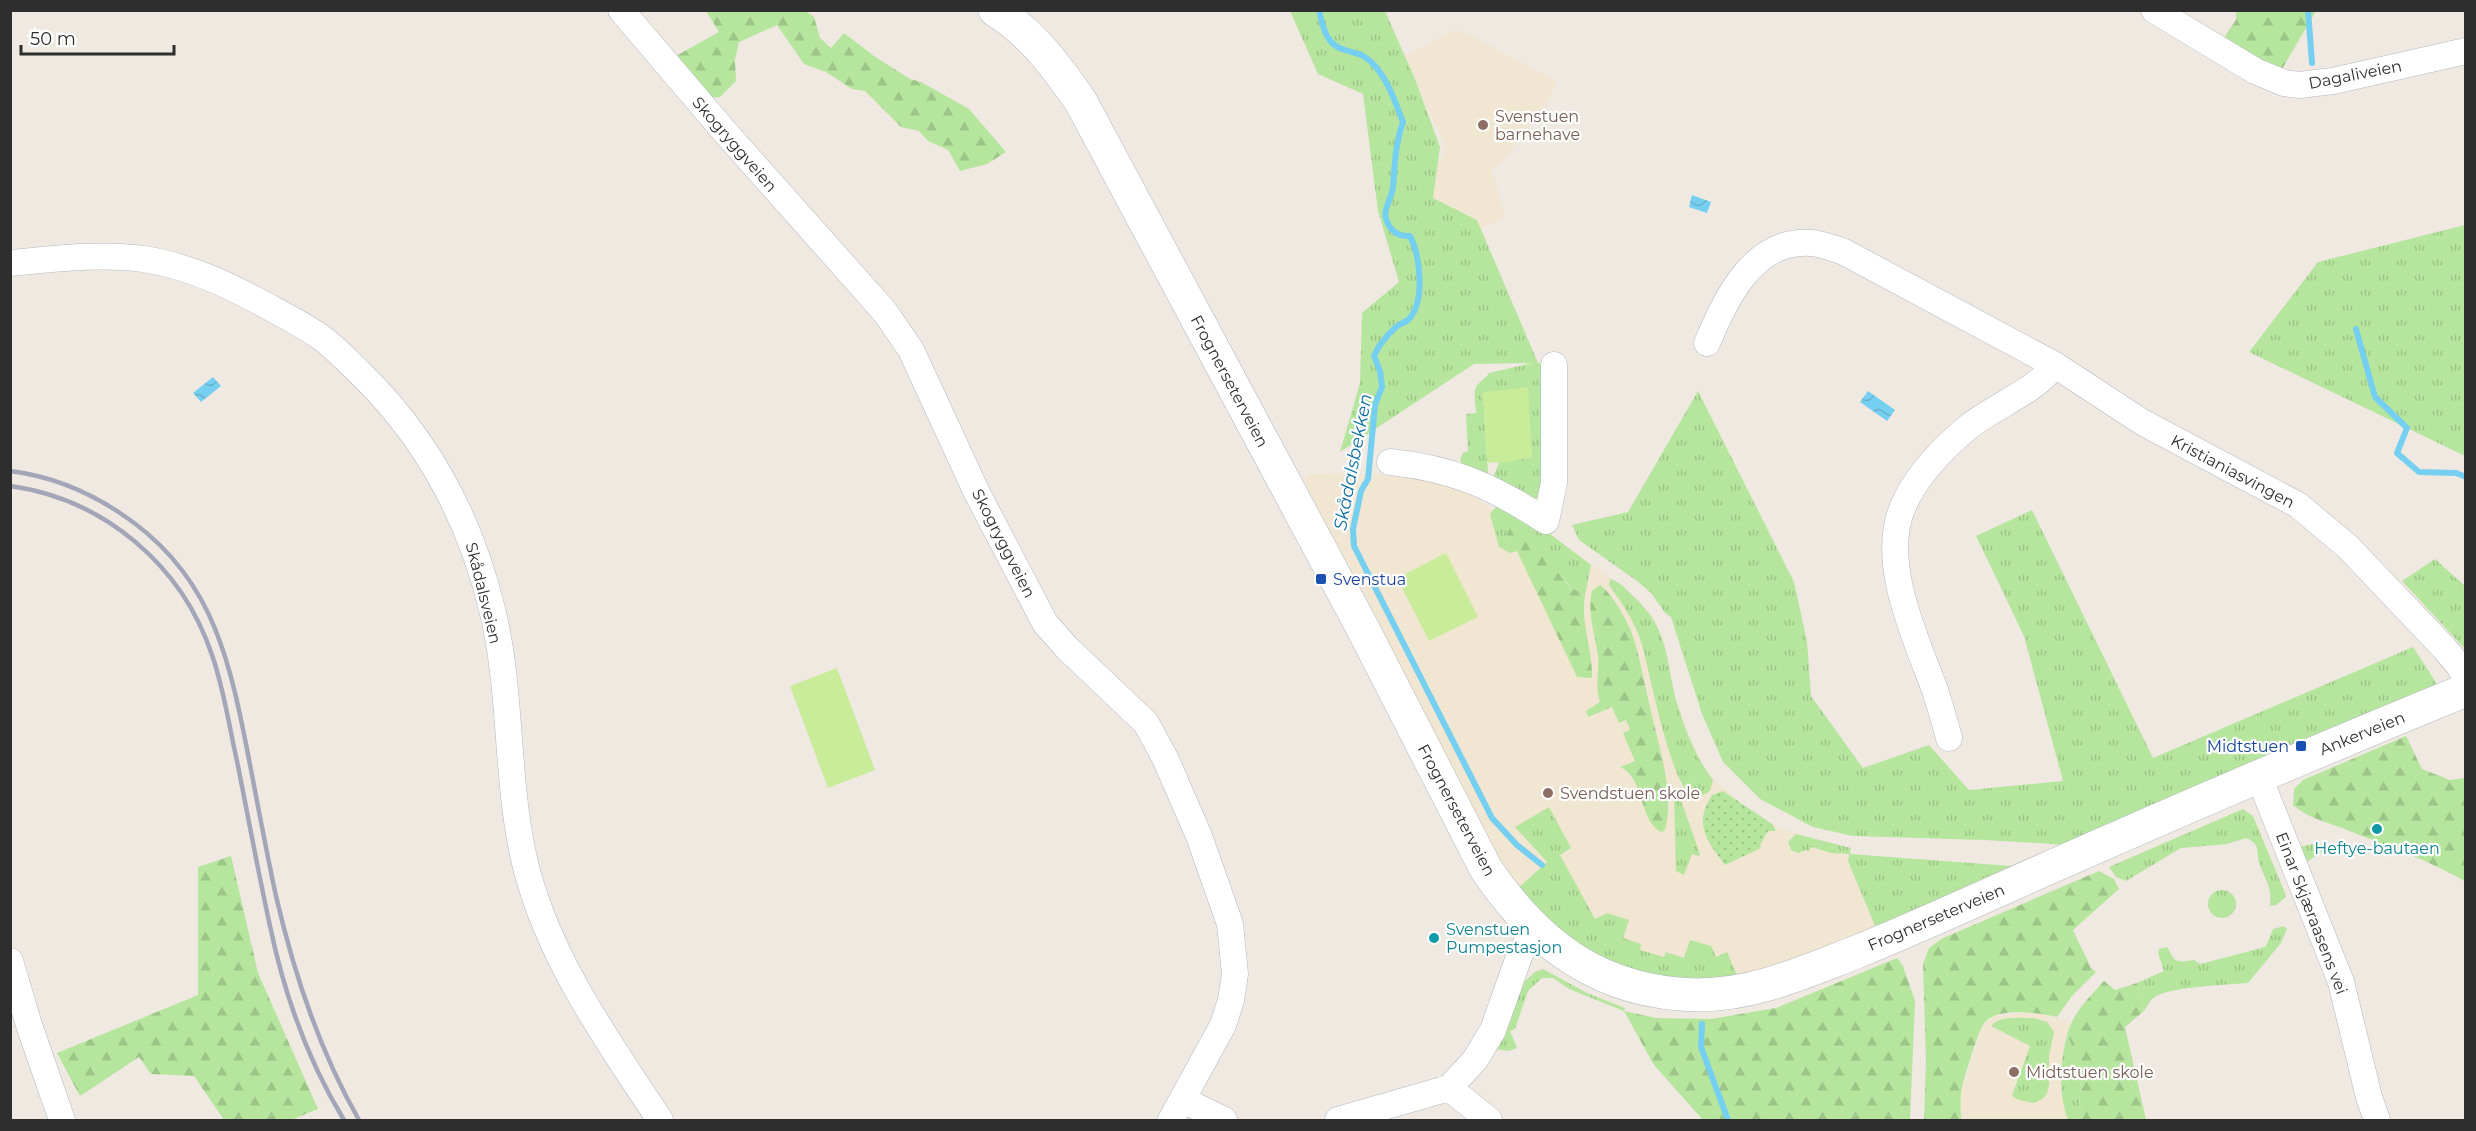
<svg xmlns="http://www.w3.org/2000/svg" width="2476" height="1131" font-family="Montserrat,sans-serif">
  <defs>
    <pattern id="grass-tufts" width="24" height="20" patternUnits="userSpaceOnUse" patternTransform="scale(1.5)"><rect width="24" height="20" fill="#b6e59e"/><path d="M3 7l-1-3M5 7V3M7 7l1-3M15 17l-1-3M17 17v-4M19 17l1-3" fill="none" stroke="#9dc588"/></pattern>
    <pattern id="forest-firs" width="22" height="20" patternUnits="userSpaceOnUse" patternTransform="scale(1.5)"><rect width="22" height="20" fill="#b6e59e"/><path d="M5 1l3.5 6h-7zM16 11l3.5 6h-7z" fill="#9dc588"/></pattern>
    <pattern id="park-dots" width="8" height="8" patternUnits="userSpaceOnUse" patternTransform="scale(1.5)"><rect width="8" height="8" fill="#b6e59e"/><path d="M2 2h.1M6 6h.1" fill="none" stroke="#9dc588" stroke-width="1.8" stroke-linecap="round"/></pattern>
    <pattern id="water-waves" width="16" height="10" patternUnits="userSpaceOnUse" patternTransform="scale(1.5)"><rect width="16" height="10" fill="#75cff0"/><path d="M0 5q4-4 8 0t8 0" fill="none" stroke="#66b2ce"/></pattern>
  </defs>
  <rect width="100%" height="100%" fill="#efe9e1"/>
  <path fill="#f0e6d1" d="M1455,30l19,7 83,45 -9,19 -45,60 -11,9 13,46 -62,35 -27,-53 31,-49 -43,-92z
    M1352,473l63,5 45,11 32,20 2,-1 52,23 78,57 28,27 12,26 14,67 22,52 8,14 40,35 24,15 40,16 39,8 -3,13 28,67 -52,21 -86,28 -171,-39 -63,-67 -179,-346 -21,-47 5,-4z
    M2023,1013l18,1 29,7 -7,27 -2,31v12l7,29h-107v-29l23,-68 11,-7z"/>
  <path fill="url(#grass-tufts)" d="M1290,11h95l30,68 25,68 -7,51 44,22 61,143 9,2 2,120 -11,13h-5l-41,-18 7,-17 33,-6 -49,-65 5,81 -3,3 -22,-9 -3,-8 3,-6 5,-2 -2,-37 10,-1c0,-8 -3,-20 0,-26 3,-6 10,-8 13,-14l43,-10 -58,1 -134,88 20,-69 2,-70 37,-31 -21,-71 -15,-117 -45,-20z
    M2465,225v231l-216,-104 69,-90z
    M1698,391l96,191 13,59 4,55 52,72 66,-23 40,45 94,-9 -39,-145 -48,-100 56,-26 121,248 260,-111 24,37 -370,161 -82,-5 -132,-4 -40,-9 -53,-28 -37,-37 -21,-48 -31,-97 -5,-3 -15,-21 -14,-12 -58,-41 -7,-15 56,-13z
    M1497,506l49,25 45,34 -6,30c-28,-13 -38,-40 -53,-66l-26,7 4,17 -11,-6 -9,-33z
    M2435,559l30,27v63l-63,-68z
    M1610,579c9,2 16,10 22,16 41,37 32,68 47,114 7,25 19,51 34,71l-3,11 -14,8c-25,-7 -46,-128 -54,-154 -6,-22 -20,-42 -33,-60z
    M1676,787l24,67 -1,2 -7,-2 -8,21 -8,-4 -2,-77z
    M1549,807l22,41 -11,7 35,64 12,-6 22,7 -6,18 18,6 -1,6 24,7 2,-5 18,6 6,-18 21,6 5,11 11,-5 11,25 -23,3 -50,-2 -45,-12 -53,-28 -50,-49 30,-27 -32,-35z
    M2243,809l10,7 32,77 1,4 -10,8 -6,1c2,-19 -4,-24 -10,-41 -5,-13 2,-20 -14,-27l-19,6 -46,4 -55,33 -10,-4 -7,-10z
    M1796,834l55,14 -1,6 161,12 -135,62 -28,-67 1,-7 -17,-1 -21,-6 -2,4 -4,-1 -6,3 -8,-3 -3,-8z
    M2319,843l8,5 -23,16 -6,-17z
    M2208 904a14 14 0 1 1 28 0a14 14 0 1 1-28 0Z
    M2284,926l3,3 -6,14 -33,40c-20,2 -82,3 -96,16 -3,3 -5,8 -8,12l-7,-28 27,-12 -6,-18 1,-4 8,-2c9,16 8,16 27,13l6,4 62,-16 4,-2 7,-17z
    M1543,969l44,24 38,15 -1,3 -55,-22 -16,-11h-11l-14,13 -13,38 -5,2 7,17 -9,3 -12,-2 27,-66 12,-11z
    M2034,1018l13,4 7,10 -5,24v29l-2,9 -5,5 -8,4 -15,-3 -7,-4 18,-50 -39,-20c9,-11 30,-8 43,-8z
    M2067,1035l17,35 -5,29 4,21h-15c-10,-27 -8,-58 -1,-85z"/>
  <path fill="url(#forest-firs)" d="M706,11h100l8,6 6,21 11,10 13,-15 30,23 36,23 11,3 48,27 37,43 -19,12 -27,7 -12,-21 -20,-9 -9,-10 -18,-4 -36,-36 -13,-2 -26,-17 -22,-8 -27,-39 -38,17 -4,18 1,21 -16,16 -11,1 -33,-42 43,-24z
    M2236,11h80l-38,65 -55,-37 13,-19z
    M1516,517c5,4 11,7 15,12 23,24 19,50 54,66 -5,28 8,55 7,83l-15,-1 -60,-126 -7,2 -4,-17z
    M1600,585c13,10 25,32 31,46 9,24 13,52 19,76 8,37 25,86 15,123l-4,2c-23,-12 -16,-55 -41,-65l15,-6 -12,-28 7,-3 -4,-10 -7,3 -7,-16 -24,10 -2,-6 14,-9c-5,-16 -1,-30 -2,-46 -3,-23 -11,-42 -6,-65z
    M2406,736l16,33 28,11 15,-2v103c-37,-21 -78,-35 -118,-51 -19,-8 -38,-11 -54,-25l1,-16 9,-9z
    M231,856l27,117 60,136 -27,11h-67l-30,-44 -43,-2 -12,-17 -59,39 -23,-43 141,-58v-128z
    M2099,871l15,8 5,10 -46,41 18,38 5,4 -24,24 -15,21c-18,-4 -58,-10 -72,5 -6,6 -23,61 -24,71 -1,9 0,18 0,27h-37l2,-59 -3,-97 6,-16 12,-9z
    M1897,958l6,8 12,35 -5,119h-207l-49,-55 -30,-54 32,7 55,1 65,-11z
    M2104,981l11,9 22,-7 7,28 -19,16 21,93h-63l-4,-21 5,-29 -17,-35c6,-23 22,-37 37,-54z"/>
  <path fill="url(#park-dots)" d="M1723,791l49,33 4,7h-8l-8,14 1,3 -36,17c-18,-24 -32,-41 -13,-70z"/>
  <path fill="#c9ec9a" d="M1528,387l4,70 -31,6 -14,-1 -4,-70z
    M1446,553l32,64 -49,24 -32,-63z
    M837,668l38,102 -47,18 -38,-102z"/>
  <path fill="url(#water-waves)" d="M1692,195l19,7 -4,11 -18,-6z
    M213,377l8,9 -20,16 -8,-9z
    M1868,391l27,19 -8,11 -27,-19z"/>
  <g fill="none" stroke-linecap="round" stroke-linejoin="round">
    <path stroke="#75cff0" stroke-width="6" d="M1319,10c4,18 7,35 26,40 10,3 18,4 25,11 17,15 25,41 33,61 -8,22 -8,42 -10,65 -2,16 -14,24 -3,40 6,8 11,9 20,9 10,19 16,67 -2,84 -4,3 -9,4 -12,7 -10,9 -17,17 -22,29l6,15 2,16 -7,18 -7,74 -7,12 -8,38 1,17 138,272 25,27 25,20
      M2308,10l4,53
      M2356,329l19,68 32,31 -10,25 22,19 37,1 10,4
      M1702,1024l-1,23 27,73"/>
    <g stroke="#b4b7c1" stroke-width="27">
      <path id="minor" d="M621,10l104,122 160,180 26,38 66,143 68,130 22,25 79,75 19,35 34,78 31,88 5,50 -4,26 -8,25 -52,95
        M2154,10l101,61 29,12 15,2 34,-4 133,-30
        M10,263c44,-4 90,-10 133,-4 41,6 78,22 113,41 22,12 44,23 63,36 15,10 28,25 41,37 69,67 111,147 133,240 20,84 12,174 34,258 25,93 81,170 133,249
        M1707,343c19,-44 46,-105 105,-100 11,1 21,5 32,9l211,113 87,57 156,83 50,42 97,102 15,18 6,12
        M1390,462c62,6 104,25 156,59l8,-38v-118
        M1949,738c-4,-16 -9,-32 -14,-48 -19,-51 -55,-126 -33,-181 12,-31 39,-59 65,-81 28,-23 65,-34 88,-63
        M2259,777l82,205 28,115 8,23
        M10,961l19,64 33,95
        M1449,1088l40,32
        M1183,1100l41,20
        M1338,1120l111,-32 26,-28 18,-30 27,-76 15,-24"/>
    </g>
    <g stroke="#b4b7c1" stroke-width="34">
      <path id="secondary" d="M995,10c37,23 62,57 86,92l281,525 124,242c52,77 115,124 211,126 56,0 105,-22 157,-42 64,-26 127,-55 190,-83 140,-62 280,-122 422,-180"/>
    </g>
    <use href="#minor" stroke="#fff" stroke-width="26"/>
    <use href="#secondary" stroke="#fff" stroke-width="33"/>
    <path stroke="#a3a6b8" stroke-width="4.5" d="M10,471c40,5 77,20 110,42 87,57 107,135 126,231 10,51 19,101 30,152 18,78 43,154 83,224
      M10,486c94,13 172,79 202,169 12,34 17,71 25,106 11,55 21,110 33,165 14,67 38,135 74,194"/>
  </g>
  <g fill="#8d6e63" stroke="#fff" stroke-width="2">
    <circle cx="1483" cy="125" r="6"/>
    <circle cx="1548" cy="793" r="6"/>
    <circle cx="2014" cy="1072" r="6"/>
  </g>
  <g fill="#1a4fb4" stroke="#fff" stroke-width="2">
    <rect x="1315" y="573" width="12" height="12" rx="3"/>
    <rect x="2295" y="740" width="12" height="12" rx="3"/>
  </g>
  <g fill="#0f9aa8" stroke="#fff" stroke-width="2">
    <circle cx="2377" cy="829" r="6"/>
    <circle cx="1434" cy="938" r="6"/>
  </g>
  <g text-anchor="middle" stroke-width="4.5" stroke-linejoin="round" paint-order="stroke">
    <g font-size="16" fill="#2e2e2e" stroke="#fff">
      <text transform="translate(2355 74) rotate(-11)" y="6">Dagaliveien</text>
      <text transform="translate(735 144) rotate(49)" y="6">Skogryggveien</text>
      <text transform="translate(1230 381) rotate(62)" y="6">Frognerseterveien</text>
      <text transform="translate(2233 471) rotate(28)" y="6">Kristianiasvingen</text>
      <text transform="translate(1004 543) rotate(63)" y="6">Skogryggveien</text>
      <text transform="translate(484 593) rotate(76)" y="6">Skådalsveien</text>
      <text transform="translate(2362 733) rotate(-22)" y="6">Ankerveien</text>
      <text transform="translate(1457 810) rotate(62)" y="6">Frognerseterveien</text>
      <text transform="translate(2312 913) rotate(69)" y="6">Einar Skjæraasens vei</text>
      <text transform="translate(1936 917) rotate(-23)" y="6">Frognerseterveien</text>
    </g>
    <g font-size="16" fill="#785e54" stroke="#fff" text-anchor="start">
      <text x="1495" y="122">Svenstuen<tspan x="1495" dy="18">barnehave</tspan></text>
      <text x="1560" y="799">Svendstuen skole</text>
      <text x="2026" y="1078">Midtstuen skole</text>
    </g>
    <g font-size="16" fill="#164399" stroke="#fff" text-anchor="start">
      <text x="1333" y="585">Svenstua</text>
      <text x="2289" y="752" text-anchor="end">Midtstuen</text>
    </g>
    <g font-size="16" fill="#0d838f" stroke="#fff">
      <text x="2377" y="854">Heftye-bautaen</text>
      <text x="1446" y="935" text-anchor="start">Svenstuen<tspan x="1446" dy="18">Pumpestasjon</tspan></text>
    </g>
    <g font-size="18" font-style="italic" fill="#0d6fa3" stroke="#fff">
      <text transform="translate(1353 462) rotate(-79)" y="6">Skådalsbekken</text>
    </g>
  </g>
  <rect width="2476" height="1131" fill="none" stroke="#2e2e2e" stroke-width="24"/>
  <path d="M21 45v9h153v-9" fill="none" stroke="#2e2e2e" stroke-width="3"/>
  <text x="30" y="45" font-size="18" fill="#2e2e2e" stroke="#ffffff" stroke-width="4.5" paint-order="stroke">50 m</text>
</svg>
